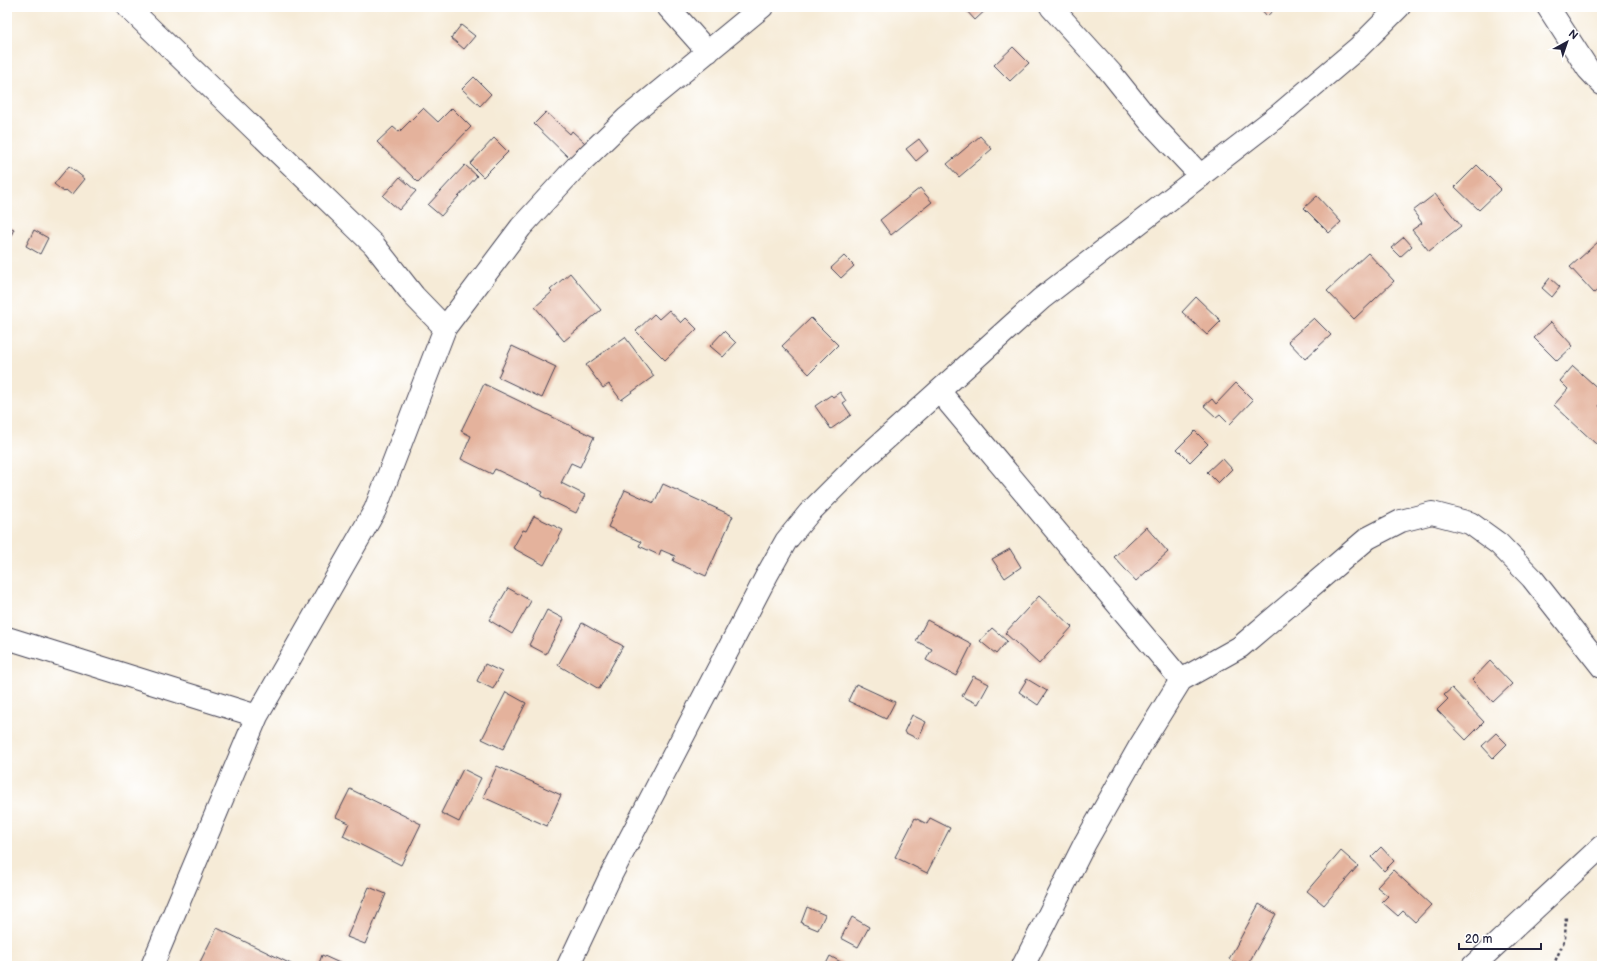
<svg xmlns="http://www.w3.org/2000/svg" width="1609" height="973" font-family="'Balsamiq Sans',sans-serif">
  <rect width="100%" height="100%" fill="#fff"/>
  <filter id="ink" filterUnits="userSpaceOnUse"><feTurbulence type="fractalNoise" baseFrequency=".025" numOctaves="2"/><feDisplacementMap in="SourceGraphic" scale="8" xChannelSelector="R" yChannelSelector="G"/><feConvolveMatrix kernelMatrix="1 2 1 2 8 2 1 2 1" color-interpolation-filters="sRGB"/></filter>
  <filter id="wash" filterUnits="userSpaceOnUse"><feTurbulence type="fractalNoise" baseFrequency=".012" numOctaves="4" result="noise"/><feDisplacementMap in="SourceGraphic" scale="16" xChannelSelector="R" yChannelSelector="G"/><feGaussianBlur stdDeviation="0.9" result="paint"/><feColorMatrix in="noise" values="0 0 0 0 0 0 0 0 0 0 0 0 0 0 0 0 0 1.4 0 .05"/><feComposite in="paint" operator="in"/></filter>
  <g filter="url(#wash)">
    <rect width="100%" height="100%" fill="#f6ebd7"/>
    <g id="blocks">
      <path fill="#e4b29c" d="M965,7h24l-14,13 -11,-12z
        M1259,7h18l-10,9z
        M461,25l14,11 -11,13 -13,-11z
        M1013,47l16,16 -19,18 -16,-16z
        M474,77l17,17 -11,12 -18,-17z
        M423,108l15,14 14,-14 19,19 -53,55 -41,-40 16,-15 6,5z
        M546,112l24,22 2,-3 13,12 -15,16 -36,-35z
        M980,136l12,13 -33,28 -12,-13z
        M494,138l14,14 -25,25 -13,-13z
        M919,139l9,12 -12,10 -10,-12z
        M465,165l12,11 -36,40 -13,-11z
        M1477,165l24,24 -22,21 -24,-23z
        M69,166l16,13 -13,16 -6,-5 -2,2 -10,-8z
        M400,177l16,14 -17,19 -16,-14z
        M920,188l12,14 -41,33 -11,-15z
        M1435,194l26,32 -32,25 -17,-21 10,-7 -9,-12z
        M1317,196l24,26 -12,11 -25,-25z
        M7,226l7,3 -7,15z
        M34,230l14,8 -8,16 -14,-8z
        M1404,237l8,9 -12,11 -9,-9z
        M1598,242l4,4v44l-2,-2 -6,5 -24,-26z
        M1368,253l26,28 -40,38 -27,-28z
        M844,256l10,10 -13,12 -10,-10z
        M570,273l31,37 -37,31 -29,-34 17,-15 -2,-2z
        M1550,278l10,9 -8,10 -10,-9z
        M1196,297l25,24 -14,14 -25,-23z
        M669,310l12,13 5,-5 11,11 -32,31 -29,-29 18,-17 5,5z
        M811,318l27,27 -29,29 -27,-28z
        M1314,318l17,17 -26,24 -17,-18z
        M1551,322l22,24 -16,15 -23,-23z
        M724,331l12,12 -13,14 -13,-11z
        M625,337l29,39 -33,24 -12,-16 -6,4 -17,-23z
        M512,346l44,21 -14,31 -44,-21z
        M1573,366l29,26v10l-3,4 3,3v28l-6,7 -42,-39 14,-16 -8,-8z
        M1236,383l17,17 -23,24 -10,-10 -4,3 -12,-11 8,-7 4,5z
        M484,384l110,53 -14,30 -9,-4 -10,20 24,12 -9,18 -35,-17 2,-4 -48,-23 -3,5 -31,-15 10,-23 -10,-5z
        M840,392l6,9 -3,2 8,12 -20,14 -16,-23 16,-11 2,2z
        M1195,431l13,13 -18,18 -13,-13z
        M1222,458l10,11 -14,14 -11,-11z
        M663,484l70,32 -27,60 -33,-15 2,-5 -14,-6 -2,5 -20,-9 2,-4 -33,-15 17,-37 29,13z
        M534,516l29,14 -19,35 -31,-17 10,-18 3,1z
        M1146,527l22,25 -32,29 -22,-24z
        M1010,549l11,18 -16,11 -13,-19z
        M508,588l23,13 -19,33 -23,-14z
        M1039,596l33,31 -33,37 -34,-31z
        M547,610l17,9 -18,35 -17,-9z
        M927,620l45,24 -16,32 -30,-16 6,-11 -16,-8z
        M582,623l41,23 -24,43 -41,-24z
        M992,628l15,13 -11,13 -16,-13z
        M1490,661l22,23 -19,18 -21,-22z
        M485,664l17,8 -9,17 -16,-8z
        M973,676l16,8 -11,20 -16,-8z
        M1027,679l20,12 -9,14 -19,-13z
        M856,684l39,18 -9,17 -38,-18z
        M1452,688l32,34 -18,18 -29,-30 11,-11 -4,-4z
        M506,692l20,11 -23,46 -21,-10z
        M912,715l14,7 -8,17 -14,-7z
        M1496,733l11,11 -14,14 -11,-12z
        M497,766l64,29 -14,31 -64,-29z
        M463,769l18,9 -22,44 -18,-9z
        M350,789l71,35 -20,41 -58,-29 6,-13 -13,-6z
        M915,818l12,6 3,-6 20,10 -23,45 -32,-16z
        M1381,847l13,14 -10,10 -13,-14z
        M1341,851l17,15 -34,39 -17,-14z
        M1393,870l38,35 -16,17 -12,-11 -5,5 -16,-14 6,-6 -11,-9z
        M369,887l17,7 -21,50 -18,-7z
        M1259,904l17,10 -29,52h-6l-12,-7z
        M807,907l18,8 -7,15 -17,-7z
        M852,917l17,10 -11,20 -17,-9z
        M217,928l76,37 -1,1h-94z
        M322,955l24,11h-28z
        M830,956l16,9v1h-21z"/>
    </g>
  </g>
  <g filter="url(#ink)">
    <use href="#blocks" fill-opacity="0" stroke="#424052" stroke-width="1"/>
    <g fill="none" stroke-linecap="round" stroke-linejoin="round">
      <g stroke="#424052" stroke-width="24">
        <path id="street" d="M128,7l246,238 40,51 31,32
          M668,7l40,45
          M1051,7l60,66 40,50 50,53
          M1548,7l40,62 14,15
          M939,391l242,289
          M7,638l250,78
          M152,966l105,-250 118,-206 70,-182 76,-101 56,-61 50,-48 135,-111
          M568,966l43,-91 156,-300 19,-34 23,-28 49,-49 183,-165 239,-185 78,-66 41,-41
          M1023,966l62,-123 55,-97 41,-66 59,-33 128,-109 33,-17 31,-8 38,10 29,21 33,34 70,89
          M1473,966l129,-120"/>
      </g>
      <path stroke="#424052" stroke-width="2.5" stroke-dasharray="3 3" stroke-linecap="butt" d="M1553,966l12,-27 1,-24"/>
      <use href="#street" stroke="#fff" stroke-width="22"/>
    </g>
  </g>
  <rect width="1609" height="973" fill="none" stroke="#fff" stroke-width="24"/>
  <g transform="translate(1567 42) rotate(40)" stroke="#ffffff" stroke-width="3" paint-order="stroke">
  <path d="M0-3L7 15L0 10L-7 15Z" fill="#22223b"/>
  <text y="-6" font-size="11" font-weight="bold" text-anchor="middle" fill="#22223b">N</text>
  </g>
  <path d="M1459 943v6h82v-6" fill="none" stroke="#22223b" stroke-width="2"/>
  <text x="1465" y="943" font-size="12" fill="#22223b" stroke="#ffffff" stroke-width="3" paint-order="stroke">20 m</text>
</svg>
